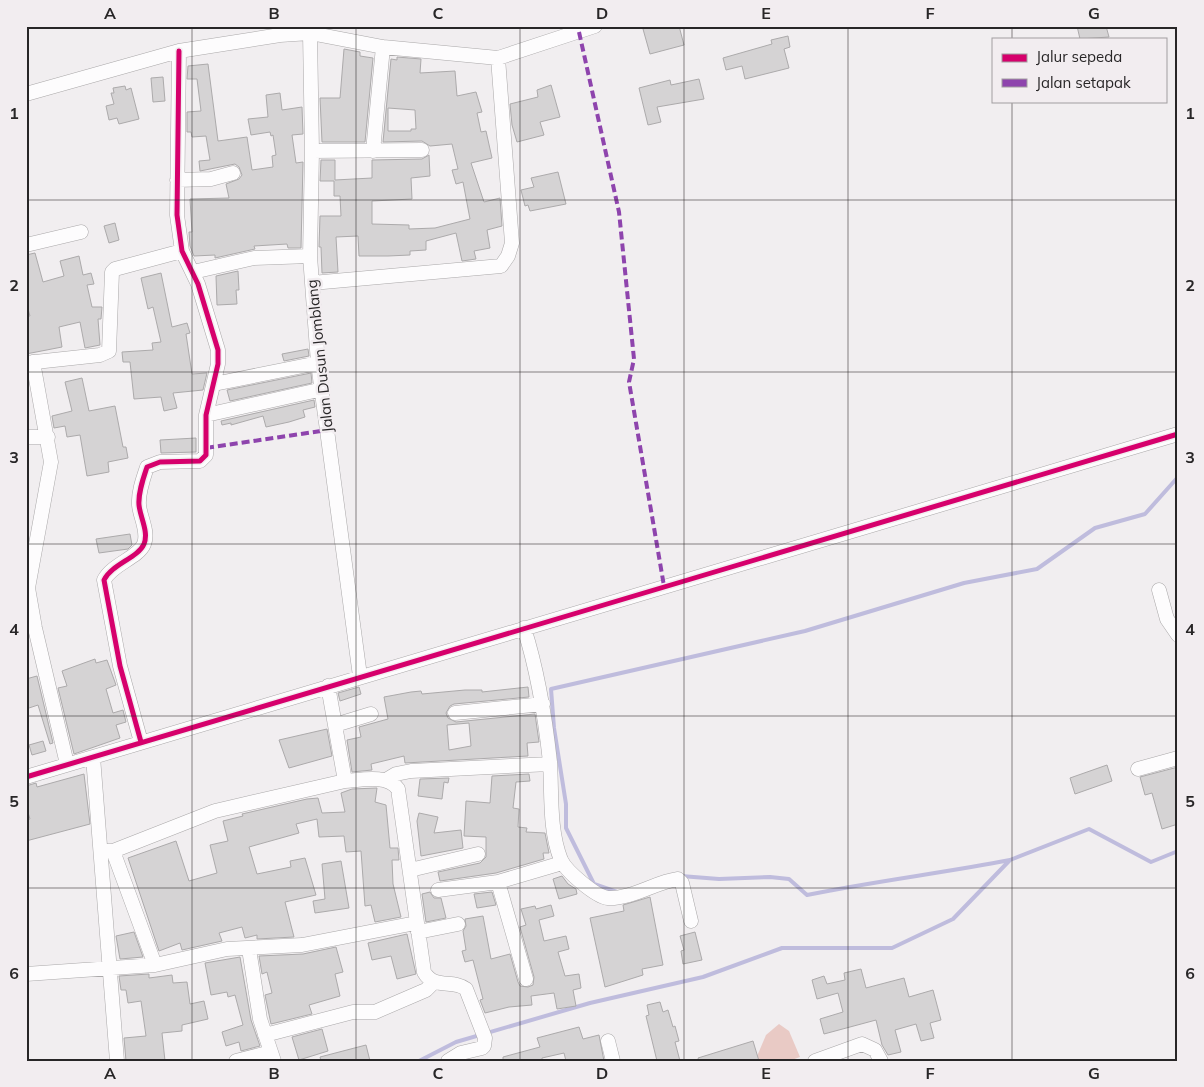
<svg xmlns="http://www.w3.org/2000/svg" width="1204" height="1087" font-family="Mulish,sans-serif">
  <rect width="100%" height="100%" fill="#f1eef0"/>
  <path fill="#e9cac5" d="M779,1024l10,7 11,26 -11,4h-34l11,-26z"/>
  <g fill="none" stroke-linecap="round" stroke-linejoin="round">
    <path stroke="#bfbcdd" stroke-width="4" d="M681,876l38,3 51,-2 19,2 18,16c68,-14 136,-22 203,-35
      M617,892l-23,-8 -28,-56v-24l-12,-76 -3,-39 254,-58 159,-48 73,-14 58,-41 50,-14 33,-37
      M419,1061l37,-19 134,-39 113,-26 79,-29h110l61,-29 57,-59 79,-31 62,33 27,-11"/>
  </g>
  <path fill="#d5d3d4" stroke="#acaaab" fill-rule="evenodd" d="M653,26h26l5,19 -34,9 -7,-25z
    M1077,26h29l3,11 -29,2z
    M788,36l2,11 -6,2 5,19 -44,11 -3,-13 -16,4 -3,-12 49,-14 -1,-4z
    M344,49l16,3v4l13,2 -8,84h-43l-2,-44h20z
    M397,57l24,2 -1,14 35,-2 2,25 19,-4 6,20 -5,1 4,19 5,-1 6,27 -21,5 13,39 16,-4 2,28 -15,4 3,18 -16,3 2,8 -14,2 -6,-28 -30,8v9l-16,1v4l-22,1h-29l-1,-20 -22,1 2,35 -16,1 -1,-26h-2l1,-31h21l-1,-20h-6v-15h-14l1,-21h14v20l37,-2v-18l50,-1 7,-4 1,21 -19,2 1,21 -40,2v23l37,1v4l26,-1 35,-9 -7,-37 -7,2 -4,-14 6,-1 -6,-25 -22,2 -8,-5 -39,1 8,-83 6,1zM388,108l27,2 1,19h-5v2h-23z
    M208,64l10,77 29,-4 5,33 21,-3 -1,-11 4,-1 -3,-20 -2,1 -1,-4 -19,3 -3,-16 20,-2 -2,-22 14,-2 2,17 20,-3 1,27 -11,1 4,28 7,-1 -2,86h-13l-1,-4 -33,2 1,3 -40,9v-3l-21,1 -4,-10 -1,-14h3l-2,-33 39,-1 -3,-14 13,-5 3,-4 -3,-8 -4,-3 -35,7 -1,-10 11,-1 -4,-24 -14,1 -1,-5h-4v-20l14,-1 -4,-32h-10l1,-13z
    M163,77l2,24 -12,1 -2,-24z
    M699,79l5,20 -47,8 4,15 -13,3 -9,-37 31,-8 1,5z
    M551,85l9,32 -20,5 4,13 -27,7 -5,-17 -2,-21 28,-7 -1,-7z
    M125,86l1,4 5,-2 8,31 -20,5 -2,-6 -8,2 -3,-14 8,-2 -3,-11h3l-1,-5z
    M558,172l8,32 -36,7 -2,-6 -3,1 -4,-16 13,-3 -3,-9z
    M115,223l4,17 -10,3 -5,-17z
    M35,253l8,29 21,-6 -4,-15 19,-5 4,19 8,-2 3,11 -7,1 5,22h10l-1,12h-3l2,26 -15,3 -5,-26 -21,5 3,20 -36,7v-25h2l-2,-13h4l-4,-14v-47z
    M238,271l1,19h-3l1,14 -20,1 -1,-29z
    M161,273l11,54 15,-4 3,10 -4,1 6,40 15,-1 -4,17 -30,3 4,15 -13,3 -3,-14 -27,2 -4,-37h-7l-1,-10 31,-2 -1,-7 9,-1 -8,-35 -5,2 -7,-31z
    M308,349l1,7 -25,5 -2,-7z
    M311,373l1,10 -82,18 -3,-11z
    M82,378l7,33 26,-5 8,41h3l2,11 -20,4 1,10 -22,4 -7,-41 -13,2 -2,-11 -11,2 -2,-12 20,-5 -7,-29z
    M314,400l1,7 -12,3 2,7 -16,5 -23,5 -3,-11 -32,9v-2l-9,2 -1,-4z
    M196,438v14l-35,1 -1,-13z
    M130,534l2,11 -4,4 -29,4 -3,-14z
    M95,659l1,4 11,-3 9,25 -10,4 7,24 10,-3 3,12 -10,3 4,13 -46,16 -16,-66 9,-2 -5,-15z
    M37,676l16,67 -3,1 -12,-39 -12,4v-30z
    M359,687l2,7 -21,7 -2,-8z
    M528,687l1,10 -75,7 -4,2 -4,7 2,5 8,4 79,-8 4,28 -12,1 1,13 -123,7 -1,-7 -33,8 1,6 -20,2 -5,-32 14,-3 -2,-10 29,-8 -4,-22 27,-5 10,-1 1,3 43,-4h17v2zM469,723l2,23 -22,4 -2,-25z
    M327,729l5,27 -43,12 -10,-28z
    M43,741l3,10 -14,4 -3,-10z
    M1107,765l5,16 -37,13 -5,-16z
    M1178,767v57l-16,5 -10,-36 -7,2 -5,-18z
    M84,774l6,50 -64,17v-21l4,-1 -4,-13v-20l10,-3 1,4z
    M529,774l1,7 -14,1 -3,26 6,1 -1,18 9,1 -1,4 19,1 4,20h-6l1,6 -48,14 -56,8 -2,-9 42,-9 6,-6v-20l-22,-1 2,-35 24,2 2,-27z
    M449,778l-1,5 -4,-1 -2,17 -24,-3 2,-17z
    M377,788l-2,14 11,3 4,43h8l1,12h-7l1,24 8,33 -26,5 -4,-17 -6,1 -4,-55 -15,1 -2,-16 -25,1 -2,-18 -21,5 3,9 -50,14 8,27 34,-7 -1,-6 15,-3 11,37 -31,7 9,35 -37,2v-4l-12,3 -3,-11 -23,6 3,8 -40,9 -2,-7 -21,8 -31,-93 48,-17 13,40 28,-8 -7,-28 18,-4 -5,-20 20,-5 -1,-2 65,-15 11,-1 4,15 23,-1 -4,-19 11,-4z
    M419,813l19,4 -4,16 27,-3 2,18 -42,8 -4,-35z
    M341,861l8,47 -34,5 -2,-12 12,-2 -3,-35z
    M562,876l6,8 8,5 1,5 -18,5 -6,-20z
    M430,892l4,6h7l5,20 -20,4 -4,-28z
    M492,892l4,13 -19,3 -3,-14z
    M650,897l13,68 -21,4 1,6 -38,12 -15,-69 34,-7 -1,-6z
    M551,905l3,11 -15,4 5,21 22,-5 3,13 -11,3 7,24 14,-2 2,14 -8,2 3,16 -19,3 -3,-16 -23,3 1,9 -23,2 -24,6 -5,-13 3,-1 -10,-39 -8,2 -3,-11 4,-1 -3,-19 3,-5 -1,-7 18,-3 8,43 19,-5 8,28 2,4 8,1 5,-2 1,-8 -14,-50 6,-2 -5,-16 14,-3 1,3z
    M134,932l9,25 -23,2 -4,-23z
    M695,932l7,28 -19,4 -2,-13 3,-1 -4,-14z
    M407,934l9,40 -19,5 -6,-23 -19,4 -4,-17z
    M336,947l7,25 -8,2 5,22 -31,9 3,9 -41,10 -6,-29 7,-2 -5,-21 -5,2 -3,-18 44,-2z
    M240,957l11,63 9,26 -19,5 -2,-9 -13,4 -4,-14 21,-7 -8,-30 -7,2 -1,-5 -16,3 -6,-32z
    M861,969l5,19 38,-10 5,19 24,-7 8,30 -11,3 4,15 -13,3 -5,-17 -21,6 6,22 -13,3 -6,-10 -6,-25 -52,14 -4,-15 23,-7 -5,-19 -21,6 -5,-19 12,-4 3,8 18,-4 -1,-7z
    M149,974v4l23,-3 1,8 14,-1 3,22 14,-3 4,18 -26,6v6l-20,2 3,28h-39l-2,-23 22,-2 -5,-35 -13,2 -2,-13h-5l-2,-14z
    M660,1002l3,10 5,-2 5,17 2,-1 4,15 -4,1 5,19h-23l-11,-45 3,-1 -2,-10z
    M579,1027l4,12 16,-4 5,26h-38l-2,-8 -22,5v3h-39v-4l37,-10 -3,-9z
    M322,1029l6,22 -29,9 -7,-23z
    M753,1041l6,20h-60l-1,-3z
    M366,1045l4,16h-49l-1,-4z"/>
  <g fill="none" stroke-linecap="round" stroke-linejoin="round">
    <g stroke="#aaa8a9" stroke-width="15">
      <path id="minor" d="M310,33l2,118 -2,105 8,107 42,313
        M26,94l153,-43 101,-16 30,-2 73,14 115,11 97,-32
        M312,151l110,-1
        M373,151l10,-104
        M177,180l34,-1 22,-6
        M26,245l55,-13
        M193,272l61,-14 56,-2
        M312,283l189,-17 7,-10 4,-13 -14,-185
        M33,362l18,100 -23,126 7,40 32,136
        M26,363l74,-8 9,-4 3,-79 3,-3 67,-18
        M214,384l104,-21
        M206,415l117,-26
        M26,437h22
        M1159,590l8,29 11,16
        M524,628c14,44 21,88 26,134 2,32 -1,68 11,98 5,11 35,37 47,38 24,1 47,-16 70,-19l4,4 9,38
        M328,686l17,95c16,-1 43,-7 53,8l26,183c10,18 29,7 42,17l19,49 -1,8 -2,2 -21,5 -13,8
        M455,713l88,-9
        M335,725l36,-11
        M141,742l-21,-76 -16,-86c8,-16 34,-22 40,-36 5,-12 -4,-27 -5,-39 -1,-12 4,-26 8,-38l13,-5 40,-1 6,-6v-40l12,-51v-14l-20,-66 -16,-33 -5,-36 2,-164
        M93,757l24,304
        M1138,769l40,-11
        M26,777l1152,-343
        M386,780l10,-6 15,-3 139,-7
        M101,851h12l102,-40 130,-30
        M113,851l42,114
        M410,870l68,-16
        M498,882l28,97
        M438,890l60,-8 64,-19
        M418,932l40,-8
        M249,949l11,70 14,42
        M26,974l129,-9 72,-16 75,-4 114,-22
        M265,1035l88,-23h22l51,-22 8,-8
        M608,1041l5,20
        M236,1061l35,-9
        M815,1061l47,-17 13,6 6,11"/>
    </g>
    <use href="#minor" stroke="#fdfcfd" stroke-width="14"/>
    <path stroke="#8e44ad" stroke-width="4" stroke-dasharray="8 4" stroke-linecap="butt" d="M579,32l40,180 15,147 -5,23 35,204
      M206,448l122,-18"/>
    <g stroke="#f2edf0" stroke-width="8">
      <path id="cycleway" d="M141,742l-21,-76 -16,-86c8,-16 34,-22 40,-36 5,-12 -4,-27 -5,-39 -1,-12 4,-26 8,-38l13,-5 40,-1 6,-6v-40l12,-51v-14l-20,-66 -16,-33 -5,-36 2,-164
        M26,777l1152,-343"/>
    </g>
    <use href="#cycleway" stroke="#d6006c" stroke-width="5"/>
  </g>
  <path fill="none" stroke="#282627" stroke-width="1" stroke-opacity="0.55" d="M192,26v1035M356,26v1035M520,26v1035M684,26v1035M848,26v1035M1012,26v13M1012,101v960M26,200h1152M26,372h1152M26,544h1152M26,716h1152M26,888h1152"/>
  <g text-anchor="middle" stroke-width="5" stroke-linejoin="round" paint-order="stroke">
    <g font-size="15" fill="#282627" stroke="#f2edf0">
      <text transform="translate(320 356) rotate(-96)" y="5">Jalan Dusun Jomblang</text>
    </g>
  </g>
  <rect width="1204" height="1087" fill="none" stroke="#f2edf0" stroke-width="55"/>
  <rect x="992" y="38" width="175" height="65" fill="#f2edf0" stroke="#a19da0"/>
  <rect x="1002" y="54" width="25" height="8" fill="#d6006c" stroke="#a19da0"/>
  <text x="1036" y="62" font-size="15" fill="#282627">Jalur sepeda</text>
  <rect x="1002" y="79" width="25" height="8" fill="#8e44ad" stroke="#a19da0"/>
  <text x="1036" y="88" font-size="15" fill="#282627">Jalan setapak</text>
  <rect x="28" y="28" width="1148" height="1032" fill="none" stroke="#282627" stroke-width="2"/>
  <g font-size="16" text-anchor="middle" font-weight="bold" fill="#282627">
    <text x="110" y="19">A</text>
    <text x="274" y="19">B</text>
    <text x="438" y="19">C</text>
    <text x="602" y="19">D</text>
    <text x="766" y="19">E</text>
    <text x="930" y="19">F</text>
    <text x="1094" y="19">G</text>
    <text x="14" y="119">1</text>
    <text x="1190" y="119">1</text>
    <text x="14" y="291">2</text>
    <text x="1190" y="291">2</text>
    <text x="14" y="463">3</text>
    <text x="1190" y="463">3</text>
    <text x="14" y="635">4</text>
    <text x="1190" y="635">4</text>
    <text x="14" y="807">5</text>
    <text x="1190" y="807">5</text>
    <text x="14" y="979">6</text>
    <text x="1190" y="979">6</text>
    <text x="110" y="1079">A</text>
    <text x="274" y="1079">B</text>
    <text x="438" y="1079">C</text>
    <text x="602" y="1079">D</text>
    <text x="766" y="1079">E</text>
    <text x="930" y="1079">F</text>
    <text x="1094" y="1079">G</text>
  </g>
</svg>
